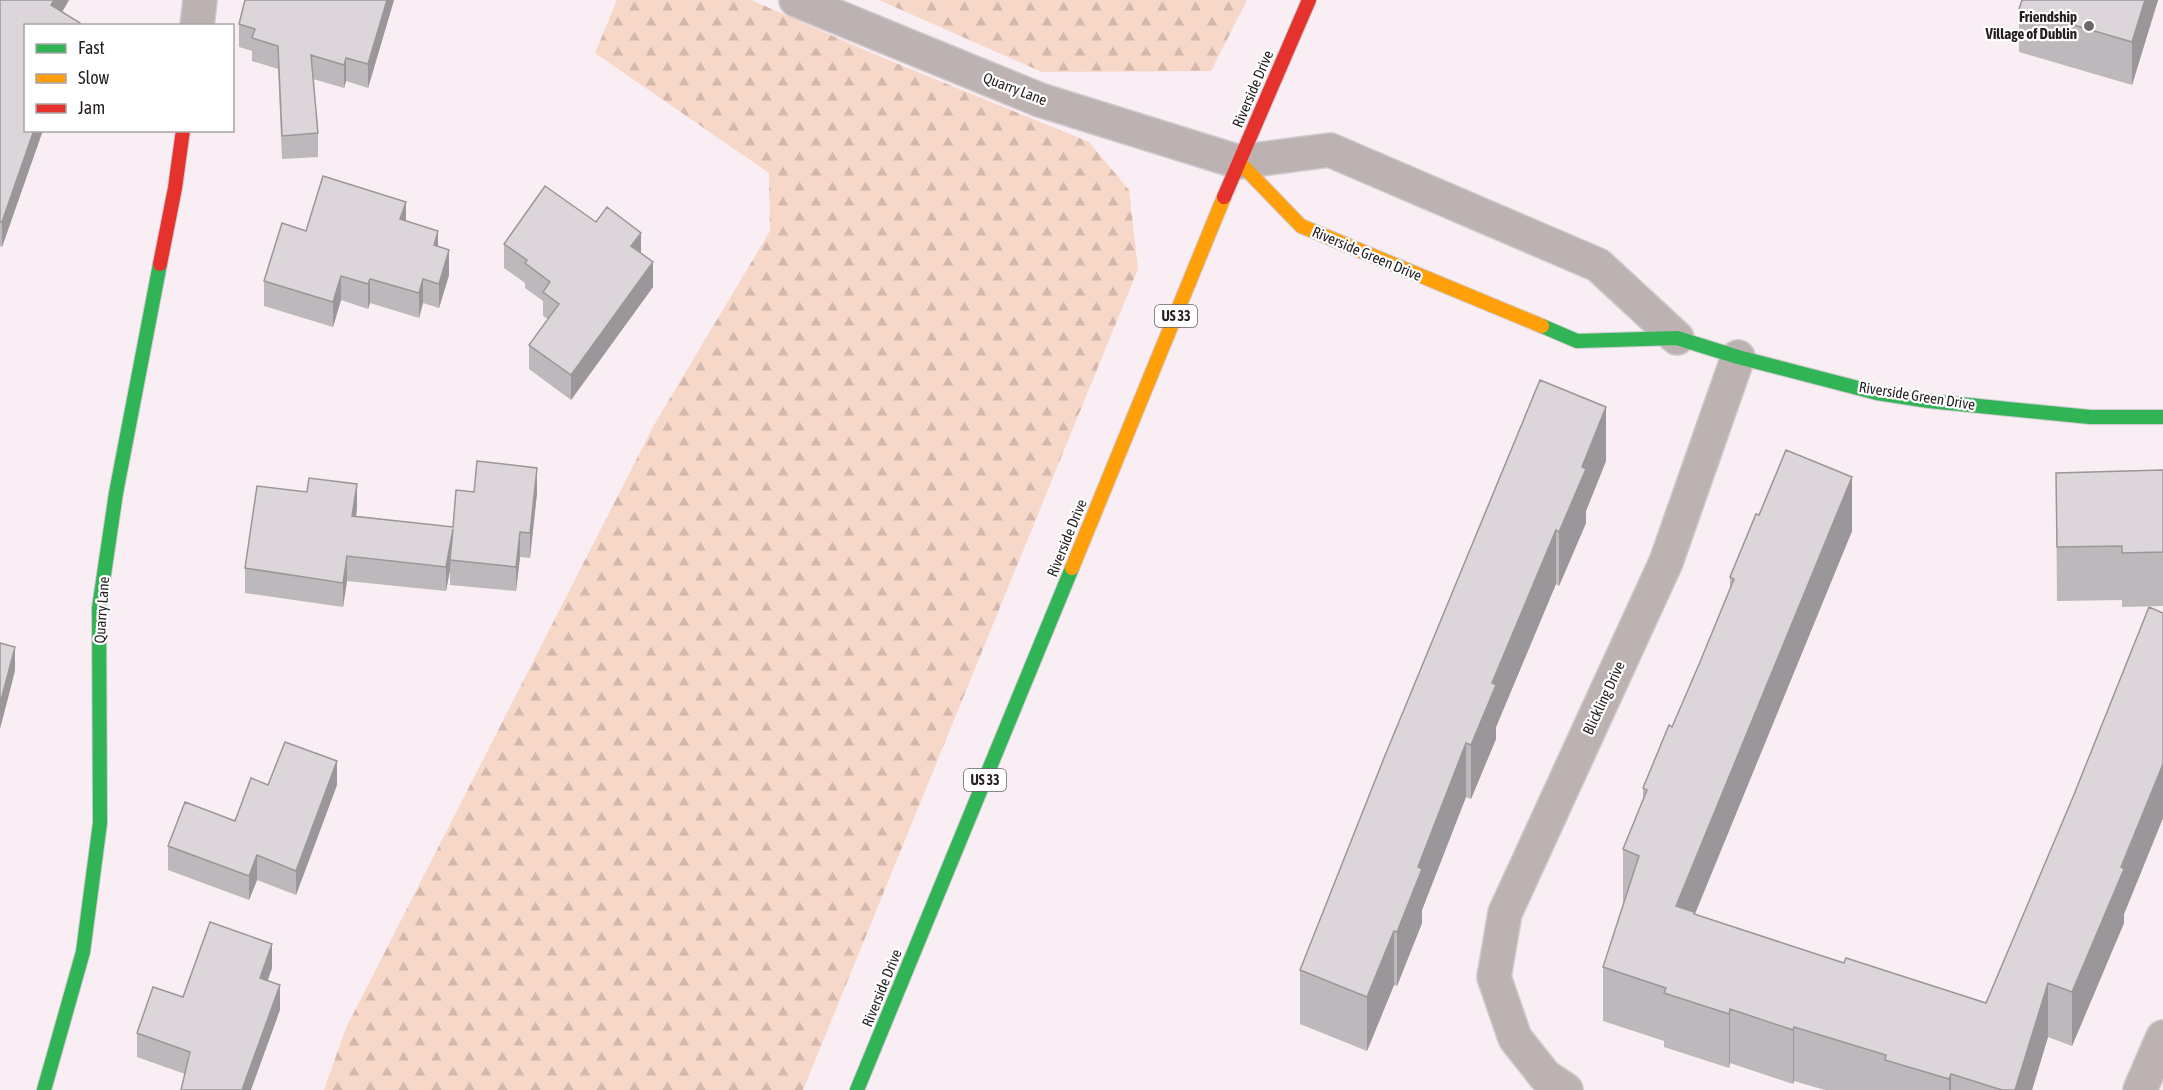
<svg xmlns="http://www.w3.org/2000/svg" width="2163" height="1090" font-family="'Asap Condensed',sans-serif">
  <defs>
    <pattern id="forest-firs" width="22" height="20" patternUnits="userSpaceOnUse" patternTransform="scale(1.5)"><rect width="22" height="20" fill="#f7d7c8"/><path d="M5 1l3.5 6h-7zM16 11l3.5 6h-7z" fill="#d4b8ac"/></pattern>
  </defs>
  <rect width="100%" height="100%" fill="#f8eef3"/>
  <path fill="url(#forest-firs)" d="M617,0h134l123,54 215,88 40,48 9,79 -335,821h-479l22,-62 308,-603 116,-194 -1,-58 -174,-120z
    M879,0h368l-36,71 -169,1z"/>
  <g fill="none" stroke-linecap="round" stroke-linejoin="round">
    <g stroke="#d1c9cd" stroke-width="36">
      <path id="street" d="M796,0l244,100 199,62 91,-12 268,115 79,73
        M197,26l3,-26
        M1566,1090l-21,-14 -30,-38 -21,-61 11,-64 161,-351 72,-205
        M2140,1090l23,-53"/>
    </g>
    <g stroke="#d1c9cd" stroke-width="16">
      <path id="fast" d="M1542,326l35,15 100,-3 61,19 139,36 52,8 161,16h73
        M44,1090l39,-138 17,-129 -1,-215 17,-115 44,-229
        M857,1090l215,-522"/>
    </g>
    <g stroke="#d1c9cd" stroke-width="16">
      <path id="slow" d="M1239,162l62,64 241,100
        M1072,568l152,-371"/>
    </g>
    <g stroke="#d1c9cd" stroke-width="16">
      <path id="jam" d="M1224,197l85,-197
        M160,264l15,-76 8,-58"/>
    </g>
    <use href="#street" stroke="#bdb2b2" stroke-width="33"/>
    <use href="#fast" stroke="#30b455" stroke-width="14"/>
    <use href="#slow" stroke="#ff9f0a" stroke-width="14"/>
    <use href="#jam" stroke="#e5322d" stroke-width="14"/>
  </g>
  <path fill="#bdb8bb" d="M0,0h69l-7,12 18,14 -54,104h17l-41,117 -2,-1z
    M394,0l-26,88 -22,-7 -2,7 -31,-9 5,54v24l-36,2 -4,-90 -26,-8v-10l-13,-4v-23z
    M2158,0l-26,85 -113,-33v-43z
    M406,221l32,25 11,29 -10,33 -16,-5 -4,15 -49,-15 -2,6 -27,-9 -8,27 -69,-21v-25l42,-50z
    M504,244l137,10 12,33 -82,113 -42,-31v-24l19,-26 -5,-3v-15l-18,-13v-5l-21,-15z
    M1606,461l-20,50v12l-27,63 -3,-2 -60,143v12l-25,60 -5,-2 -44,113v13l-25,63 -3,-1 -27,66 -67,-27v-54l84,-212z
    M2163,470v136l-41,1v-7l-65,1 -1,-128z
    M474,492l63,1 -7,65 -10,-1 -4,34 -66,-6v-15l-4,21 -99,-10 -4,26 -98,-14v-25l112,-59 -1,7 97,11z
    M1759,515l93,16 -157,383 149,49 142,40 177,-390v205l-39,96v9l-52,123 -24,-9 -16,53h-207l-31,-9 -1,3 -63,-21 -1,5 -65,-21v-6l-61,-20v-54l21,-63 -1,-1v-54l20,-49v-12l29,-61 28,-65 30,-73v-12z
    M268,785h69l-41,110 -39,-15 -8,20 -81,-30v-24l67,-25z
    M272,968l-5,13 13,29 -95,64 -48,-17v-24l46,-36z"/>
  <path fill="#9a9699" d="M54,0h15l-15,26 -3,-21z
    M387,0h7l-26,88v-24z
    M2145,0h13l-26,85v-43z
    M346,58v23l-2,7v-23z
    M34,130h9l-41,117v-25z
    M406,202v24l-6,-7z
    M438,231v25l-4,-11z
    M641,233v24l-10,-11z
    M449,250v25l-10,33v-24z
    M653,262v25l-82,113v-25z
    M341,276v24l-8,27v-25z
    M370,279v24l-2,6v-25z
    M423,279v24l-4,15v-25z
    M1606,407v54l-20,50v12l-27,63v-54l23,-65z
    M537,468v25l-7,65v-25z
    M1852,477v54l-158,385 -18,-10z
    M357,484v25l-5,31v-24z
    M453,529l-3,41 -4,21v-24z
    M1556,530v54l-60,143v12l-25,60v-54l21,-62z
    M520,532v25l-4,34v-24z
    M347,556v25l-4,26v-24z
    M15,647v24l-15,58v-25z
    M1466,743v54l-44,113v13l-25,63v-54l21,-65z
    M337,761v24l-41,110v-24z
    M2163,764v54l-39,96v9l-52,123v-54z
    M257,855v25l-8,20v-24z
    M1394,931v54l-27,66v-54z
    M272,944v24l-12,35v-25z
    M2048,983v54l-16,53h-17z
    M280,985v25l-29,80h-9z
    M1730,1009v54l-1,5v-54z
    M1794,1027v54l-1,3v-54z
    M1951,1074v16h-2v-11z"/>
  <path fill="#dcd6da" stroke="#9a9699" stroke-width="1.5" d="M0,0h54l-3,5 29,18 -1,3h-53v104h8l-32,92h-2z
    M245,0h142l-19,64 -22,-6 -2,7 -33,-10 7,78 -36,3 -4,-90 -26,-8 3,-9 -16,-5z
    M2022,0h123l-13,42 -113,-33z
    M323,176l83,26 -6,17 38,12 -4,14 15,5 -10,34 -16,-5 -4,14 -49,-14 -2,5 -27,-8 -8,26 -69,-21 18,-58 24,8z
    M545,186l51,36 11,-15 34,26 -10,13 22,16 -82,113 -42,-30 30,-41 -16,-12 7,-10 -25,-19 2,-3 -23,-16z
    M1540,380l66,27 -24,60 4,2 -27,63 -3,-2 -64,153 4,2 -25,60 -5,-2 -48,124 4,2 -25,63 -3,-1 -27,66 -67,-27 84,-212z
    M1786,450l66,27 -176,429 18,6v2l150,49 2,-5 140,45 87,-206 76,-190 14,6v151l-42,103 3,2 -52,123 -24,-9 -33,107h-13l-51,-16 -2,5 -64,-19 1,-5 -92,-28 -1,3 -63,-21 -1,5 -65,-21 2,-5 -63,-21 36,-111 -16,-7 24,-59 -4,-2 26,-63 3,2 28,-65 34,-83 -4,-2 26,-63 3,1z
    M477,461l60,7 -7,65 -10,-1 -4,35 -66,-7 3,-31 -7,38 -99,-11 -4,27 -98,-15 12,-82 50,6 2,-14 48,6 -5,32 101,11 3,-37 18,2z
    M2163,470v82l-41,1v-7l-65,1 -1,-74z
    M0,643l15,4 -15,57z
    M285,742l52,19 -41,110 -39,-16 -8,21 -81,-30 17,-44 50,19 16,-43 17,7z
    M210,922l62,22 -12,34 20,7 -38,105h-61l9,-38 -53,-19 16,-46 30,10z"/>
  <circle fill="#6e676a" stroke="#fff" stroke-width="2" cx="2089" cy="26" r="6"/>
  <g text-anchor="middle" stroke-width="4.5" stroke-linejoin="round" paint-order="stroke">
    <g fill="#fff" stroke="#666264" stroke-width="1.5">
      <rect x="1155" y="305" width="42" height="22" rx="4.5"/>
      <rect x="964" y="769" width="42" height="22" rx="4.5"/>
    </g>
    <g font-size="14" font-weight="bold" fill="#241e21">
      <text x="1176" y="321">US 33</text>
      <text x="985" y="785">US 33</text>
    </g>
    <g font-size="15" font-weight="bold" fill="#241e21" stroke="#fff" text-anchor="end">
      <text x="2077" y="22">Friendship<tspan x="2077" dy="17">Village of Dublin</tspan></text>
    </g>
    <g font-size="15" fill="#241e21" stroke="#fff">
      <text transform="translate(1015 89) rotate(21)" y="5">Quarry Lane</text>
      <text transform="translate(1253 89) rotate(-67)" y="5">Riverside Drive</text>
      <text transform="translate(1367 254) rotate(23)" y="5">Riverside Green Drive</text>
      <text transform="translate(1917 396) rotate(9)" y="5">Riverside Green Drive</text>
      <text transform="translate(1067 538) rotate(-68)" y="5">Riverside Drive</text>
      <text transform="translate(102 610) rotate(-86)" y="5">Quarry Lane</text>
      <text transform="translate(1604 698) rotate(-65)" y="5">Blickling Drive</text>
      <text transform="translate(882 988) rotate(-68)" y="5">Riverside Drive</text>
    </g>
  </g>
  <rect x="24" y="24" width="210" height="108" fill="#ffffff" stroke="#a7a5a6" stroke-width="1.5"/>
  <rect x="36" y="44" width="30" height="9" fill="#30b455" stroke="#a7a5a6" stroke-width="1.5"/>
  <text x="78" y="54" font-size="18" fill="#241e21">Fast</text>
  <rect x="36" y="74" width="30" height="9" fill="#ff9f0a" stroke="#a7a5a6" stroke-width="1.5"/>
  <text x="78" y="84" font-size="18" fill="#241e21">Slow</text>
  <rect x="36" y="104" width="30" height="9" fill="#e5322d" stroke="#a7a5a6" stroke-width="1.5"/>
  <text x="78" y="114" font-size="18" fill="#241e21">Jam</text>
</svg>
